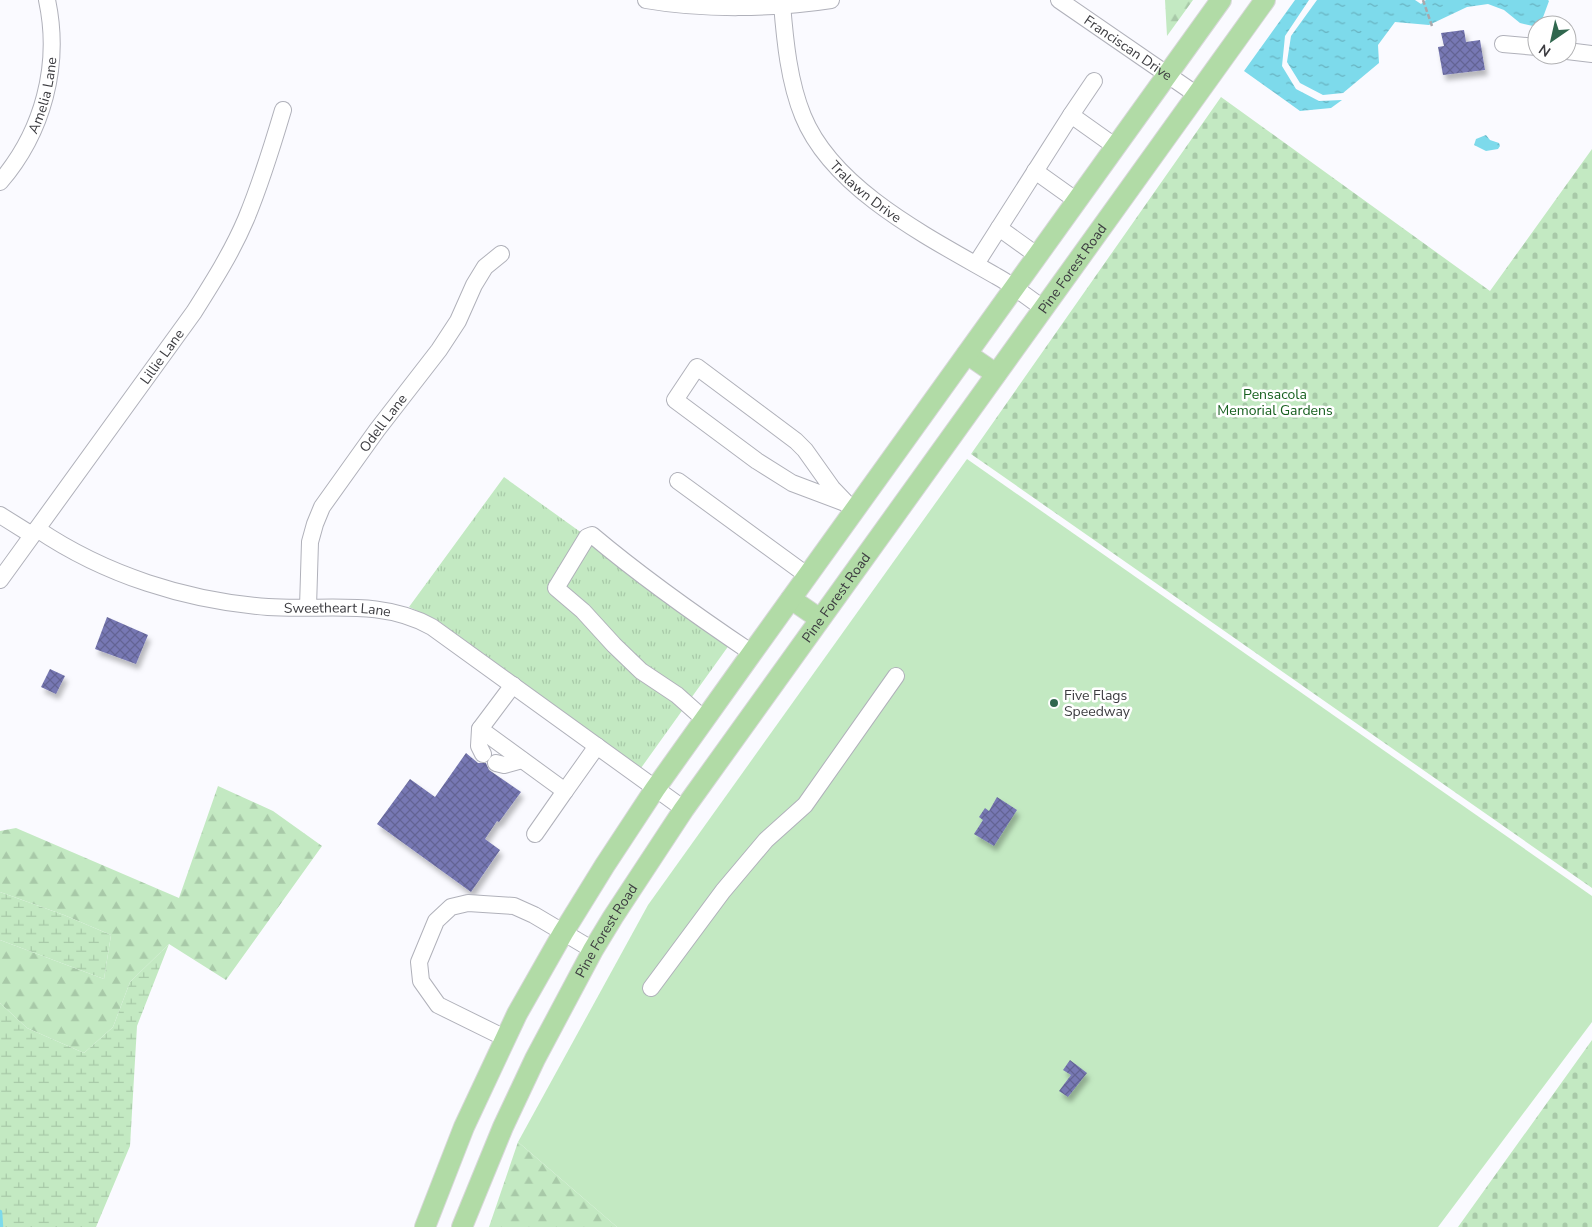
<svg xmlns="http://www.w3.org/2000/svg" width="1592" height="1227" font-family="'Nunito Sans',sans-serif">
  <defs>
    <pattern id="forest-firs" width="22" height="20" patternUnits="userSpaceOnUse" patternTransform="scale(1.25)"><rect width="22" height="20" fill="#c3e9c2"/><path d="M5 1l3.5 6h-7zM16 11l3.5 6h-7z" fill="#a8c9a8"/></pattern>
    <pattern id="wetland-marsh" width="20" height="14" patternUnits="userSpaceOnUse" patternTransform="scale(1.25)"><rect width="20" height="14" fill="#c3e9c2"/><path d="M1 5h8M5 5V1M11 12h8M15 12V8" fill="none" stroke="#a8c9a8"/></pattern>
    <pattern id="cemetery-stones" width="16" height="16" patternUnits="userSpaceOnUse" patternTransform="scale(1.25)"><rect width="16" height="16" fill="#c3e9c2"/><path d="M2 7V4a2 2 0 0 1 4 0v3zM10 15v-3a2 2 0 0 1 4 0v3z" fill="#a8c9a8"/></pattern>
    <pattern id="park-tufts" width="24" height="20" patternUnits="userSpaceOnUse" patternTransform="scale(1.25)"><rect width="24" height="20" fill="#c3e9c2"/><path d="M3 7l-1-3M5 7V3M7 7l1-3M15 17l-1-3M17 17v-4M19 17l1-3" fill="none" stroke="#a8c9a8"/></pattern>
    <pattern id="water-ripples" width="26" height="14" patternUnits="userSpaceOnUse" patternTransform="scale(1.25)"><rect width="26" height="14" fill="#7ddaeb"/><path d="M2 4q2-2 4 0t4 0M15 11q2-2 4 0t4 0" fill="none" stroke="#68b2c0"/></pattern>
    <pattern id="building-cross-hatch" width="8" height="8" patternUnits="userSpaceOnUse" patternTransform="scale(1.25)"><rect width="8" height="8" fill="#7778b4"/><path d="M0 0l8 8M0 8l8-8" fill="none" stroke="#636494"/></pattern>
    <filter id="shadow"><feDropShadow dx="3" dy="5.5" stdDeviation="2.5" flood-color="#0004"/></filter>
  </defs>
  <rect width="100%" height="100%" fill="#fafaff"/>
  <path fill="url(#forest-firs)" d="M1165,0h28l-26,36z
    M218,786l55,25 49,35 -96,134 -57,-36 -39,38 -17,45 -29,26 -57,-25 -27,-25v-63l104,39 7,-44 -47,-20 -64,-23v-61l16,-3 163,70z
    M518,1142l99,85h-128z"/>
  <path fill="url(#wetland-marsh)" d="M0,892l64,23 47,20 -7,44 -104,-39z
    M169,944l-32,82 -7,120 -34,81h-96v-224l27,25 57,25 29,-26 17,-45z"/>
  <path fill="url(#cemetery-stones)" d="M1221,97l269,194 102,-142v739l-621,-434z
    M1592,1040v187h-134z"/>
  <path fill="url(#park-tufts)" d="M504,477l228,164 -91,127 -204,-148 -28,-13z"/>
  <path fill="#c3e9c2" d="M967,459l625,437v126l-154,205h-821l-99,-85 130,-237z"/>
  <path fill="url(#water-ripples)" d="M1295,0h14l-24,36 -3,30 14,23 23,12 23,-1 -11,8 -31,3 -56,-40z
    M1317,0h98l6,4 5,-4h122l1,1 -7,19 -9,6 -13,-3 -16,-13 -16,-6 -21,3 -38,18 -34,-3 -17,23 1,18 -36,30 -20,2 -23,-12 -13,-21 4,-26z
    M1486,135l4,5 9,3 1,3 -2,3 -12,2 -12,-6 2,-6z"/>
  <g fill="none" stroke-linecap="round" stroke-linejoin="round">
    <path stroke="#7ddaeb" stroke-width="4.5" d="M0,1212l1,15"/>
  </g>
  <path fill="url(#building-cross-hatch)" filter="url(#shadow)" d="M1464,30l2,12 14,-2 5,30 -42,5 -5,-28 6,-1 -3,-13z
    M107,617l41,18 -12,29 -41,-15z
    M50,669l15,7 -9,18 -15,-7z
    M466,753l12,10h8l3,7 32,22 -22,30 -2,-1 -12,18 15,11 -29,42 -94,-68 33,-45 25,18z
    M997,797l20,13 -23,36 -20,-12 9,-14 -4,-3 6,-9 4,3z
    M1070,1060l17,13 -19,24 -9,-6 12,-16 -8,-5z"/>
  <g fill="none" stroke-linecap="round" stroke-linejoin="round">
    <g stroke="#b0b1ba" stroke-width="18">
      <g id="minor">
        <path d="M646,0c57,10 127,9 185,0"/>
        <path id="s1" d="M1059,0l138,95"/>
        <path id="s2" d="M782,4c3,37 7,78 21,112 30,74 127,122 193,160 17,9 32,22 47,32"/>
        <path d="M1503,44l34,3"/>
        <path d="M1567,51l25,3"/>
        <path d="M1071,115l23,-34"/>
        <path d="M1035,171l42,30"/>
        <path id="s3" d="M0,182c43,-50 61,-117 47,-182"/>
        <path d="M999,228l39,28"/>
        <path d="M976,264l95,-149 45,32"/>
        <path d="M678,481l130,95"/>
        <path d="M845,503l-53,-20 -35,-22 -82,-61 22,-33 99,74 9,9 27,38 22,23"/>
        <path d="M0,515l32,20"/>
        <path id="s4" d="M37,529c68,46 150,72 231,78 56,4 113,-9 164,20l252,182"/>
        <path id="s5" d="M0,580l194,-268c19,-30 38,-60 52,-93 15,-36 26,-72 37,-109"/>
        <path id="s6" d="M308,607l2,-65 5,-18 7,-17 55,-77 62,-80 19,-29 16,-36 11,-18 16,-13"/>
        <path d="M513,685l-33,44 85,62 32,-45"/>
        <path d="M705,720l-28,-25 -36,-24 -27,-26 -31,-34 -27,-23 31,-51 5,-2c51,43 105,81 160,118"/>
        <path d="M480,729l-1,17 4,8"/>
        <path d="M496,763l8,2 18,-5"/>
        <path d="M535,834l30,-43"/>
        <path d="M651,988l72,-97 43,-51 39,-35 91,-129"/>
        <path d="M505,1038l-67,-33 -17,-24 -2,-19 17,-41 15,-14 17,-4 46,3 20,9 59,35"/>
      </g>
    </g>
    <g stroke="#d8d8d9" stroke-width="22">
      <g id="major">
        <path d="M967,354l29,20"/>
        <path d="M791,599l29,20"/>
        <path d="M425,1227l39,-100 53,-113 46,-81 42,-68 50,-76 97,-136 469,-653"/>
        <path id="s7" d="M462,1227l41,-100 32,-68 58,-109 20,-33 71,-108 581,-809"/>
      </g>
    </g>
    <path stroke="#a8a8ac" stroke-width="2.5" stroke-dasharray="5 2.5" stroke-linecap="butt" d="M1423,0l9,26"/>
    <use href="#minor" stroke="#fff" stroke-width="16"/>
    <use href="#major" stroke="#b1dba6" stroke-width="20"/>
  </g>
  <circle fill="#30674e" stroke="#fff" stroke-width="2" cx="1054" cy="703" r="5"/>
  <g text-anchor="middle" stroke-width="5" stroke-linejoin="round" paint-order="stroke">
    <g font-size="14" fill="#3c3c40" stroke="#fff">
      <text dy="5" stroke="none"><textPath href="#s1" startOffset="84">Franciscan Drive</textPath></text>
      <text dy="5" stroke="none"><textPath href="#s3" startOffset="98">Amelia Lane</textPath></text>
      <text dy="5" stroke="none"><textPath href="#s2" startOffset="214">Tralawn Drive</textPath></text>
      <text dy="5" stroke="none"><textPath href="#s7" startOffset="1140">Pine Forest Road</textPath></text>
      <text dy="5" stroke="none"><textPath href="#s5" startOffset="276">Lillie Lane</textPath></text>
      <text dy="5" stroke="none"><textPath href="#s6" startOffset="206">Odell Lane</textPath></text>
      <text dy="5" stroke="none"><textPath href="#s7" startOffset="735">Pine Forest Road</textPath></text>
      <text dy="5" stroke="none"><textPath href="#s4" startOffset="316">Sweetheart Lane</textPath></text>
      <text dy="5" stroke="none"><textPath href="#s7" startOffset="330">Pine Forest Road</textPath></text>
    </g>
    <g font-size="14" fill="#17601f" stroke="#fff">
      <text x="1275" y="399">Pensacola<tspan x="1275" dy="16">Memorial Gardens</tspan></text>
    </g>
    <g font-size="14" fill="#3c3c40" stroke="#fff" text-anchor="start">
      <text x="1064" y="700">Five Flags<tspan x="1064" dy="16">Speedway</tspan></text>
    </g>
  </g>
  <g transform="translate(1552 40) rotate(214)"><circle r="24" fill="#ffffff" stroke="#b1b1b3"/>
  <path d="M0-4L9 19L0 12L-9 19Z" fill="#30674e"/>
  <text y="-8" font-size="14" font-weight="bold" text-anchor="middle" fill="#3c3c40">N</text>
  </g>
</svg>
